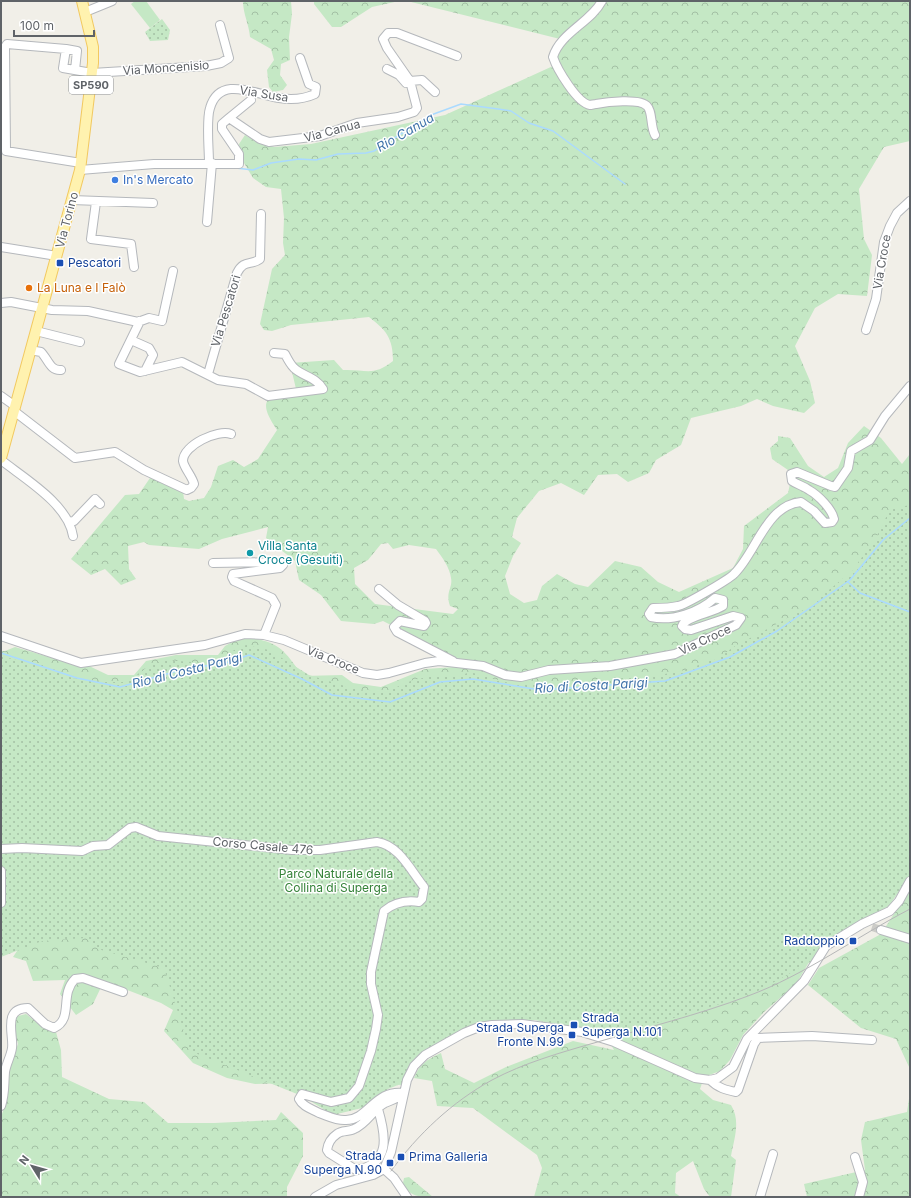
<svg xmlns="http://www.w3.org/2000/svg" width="911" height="1198" font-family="Inter,sans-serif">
  <defs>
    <pattern id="forest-crowns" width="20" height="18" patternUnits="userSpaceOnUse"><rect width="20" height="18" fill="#c5e8c5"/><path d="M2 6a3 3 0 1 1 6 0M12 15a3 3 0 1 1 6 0" fill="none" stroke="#a3c0a4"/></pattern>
    <pattern id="park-dots" width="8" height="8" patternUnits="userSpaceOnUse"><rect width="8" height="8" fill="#c5e8c5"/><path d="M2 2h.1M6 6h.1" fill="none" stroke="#a3c0a4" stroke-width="1.8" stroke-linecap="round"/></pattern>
  </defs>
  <rect width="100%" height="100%" fill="#f1efe8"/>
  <path fill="#c5e8c5" d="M135,1h11l14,19 -10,8 -19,-24z"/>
  <path fill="url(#forest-crowns)" fill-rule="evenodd" d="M243,1h48l1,13 -3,23 1,23 -9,4 -1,11 7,10 -4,5 -10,2 -4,-5 -2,-17 7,-10 -3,-11 -21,-12c-1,-13 -7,-23 -7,-36z
    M314,1h85l-27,6 -31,20h-9l-18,-23z
    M407,1h503v140l-26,6 -25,42 5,50 8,16 -5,41 -29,-2 -23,14 -20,38 15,35 5,22 -11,10 -31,-7 -16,-7 -16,7 -50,12 -10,27 -25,15 -7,13 -21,9 -11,-8 -19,1 -14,20 -23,-12 -22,8 -22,27 -5,19 9,6 -8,13 -8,20 5,18 14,9 13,-3 5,-14 15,-12 18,10 13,3 27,-26 26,6 17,15 21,10 54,-24 10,-19 1,-23 44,-33 2,-9 -2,-14 -16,-11 -2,-11 8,-7v-5l12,2 18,28 16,11 14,-9 10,-25 16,-17 17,12 21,26 8,-10v409l-92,84 -22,37 -32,28 -21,23 -13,25 -10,11 -16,6 -4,12 13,11 18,5c10,16 3,34 0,51l5,4 -5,37h-21l-6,-8 -11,-28 -17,12 -1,20 6,4h-147l8,-29 -5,-13 -64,-47 -36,-2 -5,-25 -18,-3c5,-14 14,-19 27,-25l4,16 29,14 32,-16 67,-26 41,9 -11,-19 -35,-41 -150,61 -16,34 -12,-1 -389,-406v-27h4l10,-4 51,15 21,3 21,10h26l12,-14 30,-6h42l7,-9 18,-10c37,7 38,10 60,40l39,-1 11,8 28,4 44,-18 30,-2 -21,-20 -51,-26 -9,3 -33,-3 -20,-26 -22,-15 -4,-19 -29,-23 2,-11 -46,12 -23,10 -50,-4 -5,-3 -16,4 1,23 7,10 -15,6 -16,-16 -14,6 -20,-16 54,-64 14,-1 11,-16 21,1 12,12 1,8 5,2 15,-3 7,-11 7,-21 15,-6 11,7 14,-8 19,-29c-20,-29 -12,-35 19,-41l-6,-26 44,-3 9,10c23,-1 30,7 50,-9 0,-23 -7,-31 -24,-44l-78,8 -19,6 -8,-1 -4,-6 12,-55 13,-14 -2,-12 1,-25 -3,-29 -15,-2 -13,-9 -12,-20 -2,-14 6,-9 3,2 26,10 37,-3 134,-29 108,-49 6,-14 1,-13zM388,543l5,6 16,-4 27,4c6,8 14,19 15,29 2,10 -6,14 -1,28l8,3 -5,5 -78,-10 -20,-20 -1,-16 14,-8 13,-16z
    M910,889v180l-14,-30 -35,-11 -53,-43 11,-17 62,-34z
    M111,917l180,166 -36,1 -28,-6 -34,-15 -29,-32 9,-21 -12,-7 -57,-22 -11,23 -17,11 -16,-21 5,-14 -32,1 -7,-20 -13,-4 22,-33z
    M26,1014l18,14 12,4 5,18 1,27 47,22 35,3 24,21h46l62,-3 5,-8 22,21v23l-16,31v10h-286v-80l5,-15 2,-31 10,-27 -5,-20 5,-8z
    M910,1092v105h-103l-3,-13 61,-14 -4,-30 4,-18 42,-10z
    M409,1177l24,20c-13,0 -24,0 -30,-14l1,-5z"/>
  <path fill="url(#park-dots)" d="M162,19l8,11 -2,10 -18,1 -5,-9z
    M910,505v370l-21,31 -31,16 -42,37 -60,33 -74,24 -76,19 -71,-15 -40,3 -74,31 -18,29 -15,6 -26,19 -29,7 -31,-19 -112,-45 -26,-83 -66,-19 -12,-11 -44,3 -41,16v-303l7,4 21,4h10l33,16 33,4h22l19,-14 17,-8 44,3 15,-4 8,-7 16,-7 23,5 40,25 49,15 27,2 28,-12 15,-3 31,-1 11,-4 46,13 67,-2 31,-5h30l41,-8 33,-12 17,-12 72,-38 45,-37 25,-35 13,-27z"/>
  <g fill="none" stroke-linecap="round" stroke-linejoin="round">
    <path stroke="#aadaff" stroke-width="1.5" d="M227,167l26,3 18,-7 28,-4 17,1 22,-6 28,-1 8,-2 57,-36 30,-11 37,5 13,2 18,12 24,8 72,53
      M848,582l12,11 50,19
      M1,653l76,25 43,9 61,-17 48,-8 20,-7 53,24 30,16 58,7 50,-20 33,-3 67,11 125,-9 65,-24 47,-26 73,-51 33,-40 27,-22"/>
    <path stroke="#ccccc8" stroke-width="8" stroke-dasharray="8 4" stroke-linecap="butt" d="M872,927l9,3"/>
    <g stroke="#b5b8bc" stroke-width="10">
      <path id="minor" d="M602,1c-11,21 -42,32 -49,56 4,12 24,46 37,48 1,0 5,-1 6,-1 10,-2 44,-6 51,2 6,6 3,20 8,29
        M85,12l27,-11
        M66,49l11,2 -2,19
        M387,69l12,6 7,8
        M410,81l12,-1 13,12
        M229,118l22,-18
        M81,163l-75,-12 -1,-104 2,-3 59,5 -3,19 29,5 114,-7 15,-3 8,-5 -9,-33
        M209,163c0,-14 -3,-43 1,-55 10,-34 46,-13 69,-10 12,2 25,1 36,-4l1,-7 -7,-3 -9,-26
        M80,170l74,-6h85v-10l-17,-25v-5l7,-6 31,21 9,3 51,-6 37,-13 41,-6 16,-5 3,-4 -7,-27 -23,-33 -4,-9 5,-6h9l60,23
        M72,200l81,3
        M96,202l-5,37 40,5 3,23
        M207,222l5,-59
        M1,247l56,9
        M1,303l10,-1 41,8 36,1 50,11 11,-4 13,3 11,-50
        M140,321l-21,43 21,8 42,-10 36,18 28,4 22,12 55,-7c-7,-12 -19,-12 -29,-21 -4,-4 -7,-10 -9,-14l-11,-1
        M866,330l10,-31 8,-57 6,-16 7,-13 13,-12
        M36,331l44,11
        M131,340l18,8 4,7 -8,16
        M30,350l11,2c7,7 9,19 20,18
        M208,374l29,-101c7,-14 14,-7 23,-14l1,-45
        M1,396l14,10
        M14,411l61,47 40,-6 29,18 43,20 4,-2 3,-4c-2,-8 -10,-16 -11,-23 0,-16 35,-32 48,-27
        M1,460c24,19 67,44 72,76
        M69,522l5,-1 21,-22 5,5
        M213,563l67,-1 3,3 -3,3 -47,6 -1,3 2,4 38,17 4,7 -12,30
        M379,589l19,16 27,16 1,2 -2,3 -24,-5 -6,6 3,5 56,29
        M1,636l80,27 124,-18 40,-11 19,1 20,5 79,33 14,2 12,-2 36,-10 14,-2 44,5 22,9 16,2 28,-7 61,-4 65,-12 61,-29 5,-7 -8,-2 -42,14 -6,-1 -3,-3c3,-9 30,-13 41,-20v-6l-8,-2c-16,14 -42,24 -64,19l-2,-3 4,-6c8,0 17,0 25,-2 7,-1 50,-26 56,-32 22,-21 32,-69 67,-72l13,9 11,12 7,-1 2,-3c-2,-10 -16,-24 -25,-29 -5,-4 -11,-5 -17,-9l-1,-7 6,-2 34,14 4,1 13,-19 3,-17 19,-11 15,-24 25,-30
        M1,849l21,-1 60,3 11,-5 15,-1 22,-17 6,-1 22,9 134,14h28l57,-8c22,3 34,29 47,45l-2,12 -3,3c-13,-2 -24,0 -35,9l-13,61v12l7,31 -2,14 -5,22 -12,35 -10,12 -18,4 -29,-8 -3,5c4,8 13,10 20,14 9,3 18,8 27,7 22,0 29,-31 58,-27
        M1,871v32
        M881,930l29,9
        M710,1080c8,8 16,10 26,12l2,-2 16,-46 4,-6 54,-2 60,4
        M1,1106c4,-12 3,-22 4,-34 1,-8 6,-16 7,-24 2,-13 -10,-40 16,-40l17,16 9,4c20,-9 5,-33 21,-49l8,-1 40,14
        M378,1109c8,27 13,55 -22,61l-27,-17 -2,-3c1,-7 4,-12 10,-16 5,-4 12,-2 17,-5 13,-5 19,-20 31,-26 7,-3 12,-4 19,-10
        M855,1157l8,25 -4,15
        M384,1169l10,9 13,19
        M315,1197l21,-12 37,-10 11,-6 7,-17 16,-72 7,-14 11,-11 39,-22 15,-6 13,-2 30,-1 60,8 32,10 81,36 15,2 8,-2 15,-11 14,-28 57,-58 22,-35 36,-22 28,-13 9,-10 11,-20
        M760,1197l13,-43"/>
    </g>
    <g stroke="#f2c960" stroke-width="12">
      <path id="major" d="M1,458l79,-288 13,-107v-16l-11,-46"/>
    </g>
    <use href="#minor" stroke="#fff" stroke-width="8"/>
    <use href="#major" stroke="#fff2af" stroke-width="10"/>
    <path stroke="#b6b7b8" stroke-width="1" d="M391,1171c27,-37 61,-69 101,-91 32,-17 67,-27 102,-37 51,-15 104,-28 154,-47 57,-21 108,-59 162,-87"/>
  </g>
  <circle fill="#3f7fe0" stroke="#fff" stroke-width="1.5" cx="115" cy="180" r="4"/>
  <g fill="#1a4fb4" stroke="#fff" stroke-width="1.5">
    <rect x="56" y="259" width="8" height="8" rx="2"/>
    <rect x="849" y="937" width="8" height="8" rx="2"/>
    <rect x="570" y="1021" width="8" height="8" rx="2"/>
    <rect x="568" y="1031" width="8" height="8" rx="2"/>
    <rect x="397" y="1153" width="8" height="8" rx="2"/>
    <rect x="386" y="1159" width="8" height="8" rx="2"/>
  </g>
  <circle fill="#e8710a" stroke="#fff" stroke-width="1.5" cx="29" cy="288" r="4"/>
  <circle fill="#0f9aa8" stroke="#fff" stroke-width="1.5" cx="250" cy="553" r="4"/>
  <g text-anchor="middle" stroke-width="3" stroke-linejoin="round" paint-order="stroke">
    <rect fill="#fff" stroke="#8f9295" stroke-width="1" x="69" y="76" width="44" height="18" rx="3"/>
    <g font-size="11" font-weight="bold" fill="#5f6368">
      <text x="91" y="89">SP590</text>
    </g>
    <g font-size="12" fill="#5f6368" stroke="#fff">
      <text transform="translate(166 68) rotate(-4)" y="4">Via Moncenisio</text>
      <text transform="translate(264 94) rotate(9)" y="4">Via Susa</text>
      <text transform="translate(332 131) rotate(-15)" y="4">Via Canua</text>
      <text transform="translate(67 220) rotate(-75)" y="4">Via Torino</text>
      <text transform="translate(882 262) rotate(-80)" y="4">Via Croce</text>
      <text transform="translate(226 311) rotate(-73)" y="4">Via Pescatori</text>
      <text transform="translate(705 640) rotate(-25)" y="4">Via Croce</text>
      <text transform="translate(333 660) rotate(22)" y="4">Via Croce</text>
      <text transform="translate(263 846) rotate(5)" y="4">Corso Casale 476</text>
    </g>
    <g font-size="12" fill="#366cbe" stroke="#fff" text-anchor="start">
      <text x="123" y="184">In's Mercato</text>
    </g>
    <g font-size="12" fill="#164399" stroke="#fff" text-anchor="start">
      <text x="68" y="267">Pescatori</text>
      <text x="845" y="945" text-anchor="end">Raddoppio</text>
      <text x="582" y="1022">Strada<tspan x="582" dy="14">Superga N.101</tspan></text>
      <text x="564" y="1032" text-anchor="end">Strada Superga<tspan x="564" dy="14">Fronte N.99</tspan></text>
      <text x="382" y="1160" text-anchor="end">Strada<tspan x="382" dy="14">Superga N.90</tspan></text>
      <text x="409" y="1161">Prima Galleria</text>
    </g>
    <g font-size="12" fill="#c56008" stroke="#fff" text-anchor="start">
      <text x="37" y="292">La Luna e I Falò</text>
    </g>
    <g font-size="12" fill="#0d838f" stroke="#fff" text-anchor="start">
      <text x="258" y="550">Villa Santa<tspan x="258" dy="14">Croce (Gesuiti)</tspan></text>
    </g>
    <g font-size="12" fill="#348238" stroke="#fff">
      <text x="336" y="878">Parco Naturale della<tspan x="336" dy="14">Collina di Superga</tspan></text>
    </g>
    <g font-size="13" font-style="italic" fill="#4174aa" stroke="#fff">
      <text transform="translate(405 132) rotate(-30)" y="5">Rio Canua</text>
      <text transform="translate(187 670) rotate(-14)" y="5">Rio di Costa Parigi</text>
      <text transform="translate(591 685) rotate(-3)" y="5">Rio di Costa Parigi</text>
    </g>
  </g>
  <rect width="911" height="1198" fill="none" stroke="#5f6368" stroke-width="4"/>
  <g transform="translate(32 1166) rotate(307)" stroke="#ffffff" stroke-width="3" paint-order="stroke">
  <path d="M0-3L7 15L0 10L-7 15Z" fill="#5f6368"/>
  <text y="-6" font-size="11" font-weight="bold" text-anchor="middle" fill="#5f6368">N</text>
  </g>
  <path d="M14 30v6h80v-6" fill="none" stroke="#5f6368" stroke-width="2"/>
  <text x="20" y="30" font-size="12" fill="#5f6368" stroke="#ffffff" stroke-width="3" paint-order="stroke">100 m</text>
</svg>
